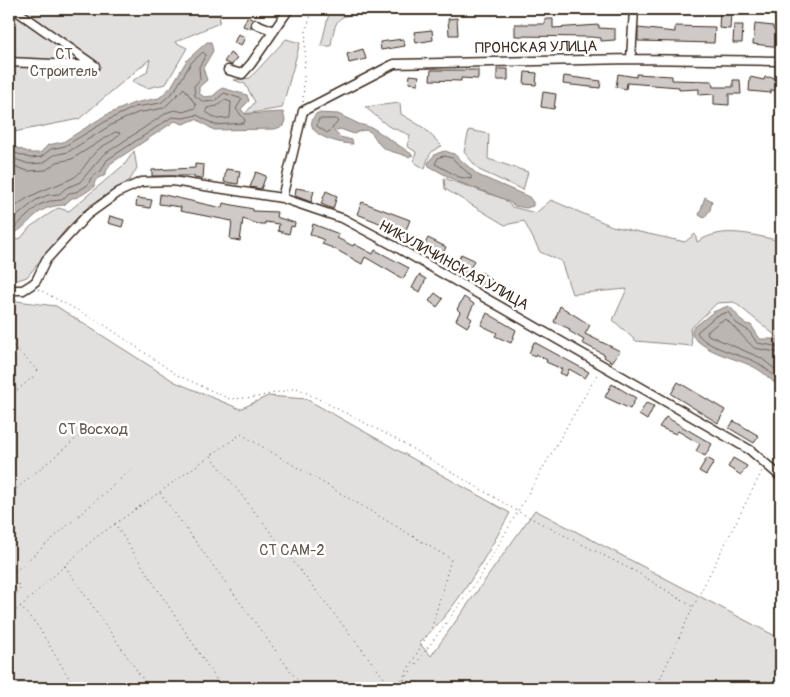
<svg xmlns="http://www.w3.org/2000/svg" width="790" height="697" font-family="Pangolin,sans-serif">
  <rect width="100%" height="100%" fill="#fff"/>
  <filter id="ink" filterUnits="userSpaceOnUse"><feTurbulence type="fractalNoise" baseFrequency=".02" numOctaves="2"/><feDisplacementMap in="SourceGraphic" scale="10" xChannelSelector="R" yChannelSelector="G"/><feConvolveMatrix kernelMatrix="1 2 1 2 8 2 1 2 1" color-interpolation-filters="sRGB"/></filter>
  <g filter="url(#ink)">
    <path fill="#e2e0de" stroke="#8e857e" d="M9,9h212l-2,14 -44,19 12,6 -21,36 -19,4 -15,-7 15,-9 3,-13 -71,60 -70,14z
      M334,9h37c-29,10 -35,0 -40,37h-10l7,-29z
      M286,39l14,4 -18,65 -37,6 10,-12 -10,-18 -11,-4 16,-2z
      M400,103l1,11 23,14 18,18c-13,5 -14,11 -17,23l-11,-7 2,-10 -9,-6 3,-11 -22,-9 -23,-19z
      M469,130l20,4 -1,25 40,13 -5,18 -44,-20 -15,-18z
      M134,151l3,17 -7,12 -41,26 -23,23 -39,48 -18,6v-41l12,-4 9,-11 28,-19 11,3 56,-47z
      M444,178l60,21 8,8 24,6 15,-13 61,26 73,16 10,-8 2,8c27,-17 55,-7 84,-1v99l-47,-38 -17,1 -27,26 2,17 -56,-5 -23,-21 14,-31 -55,5 -11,-33 -21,-9 -16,-31 -19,4 -60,-36z
      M9,300l47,6 119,76 65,27 28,-13 38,3 204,114c-26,46 -51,94 -91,130l12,13 104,-146 246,129v49h-772z"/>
    <path fill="#bcb6b3" stroke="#887e77" d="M207,42h4l2,9 -10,17 4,12 -8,7v6l5,4 9,-1 9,-8 25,7 2,6 -8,8 4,5 38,-2 2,8 -2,6 -8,3 -61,1 -18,-11 -13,5 -8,-3 -65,43 -6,12c-6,1 -10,4 -10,11 -7,4 -14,11 -22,11l-8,7c-33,1 -33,24 -55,30v-90l22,8h9l8,-8 15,-3 43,-27 28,-12 25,-5 12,-11 16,-27z
      M317,113l21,1 21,10 14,4 40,27 -5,2c-7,-4 -20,-5 -26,-10 -9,-8 -9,-24 -28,-13l-14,-5 -6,2 6,6 12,3 1,4c-15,0 -56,-11 -36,-31z
      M445,151l9,3 24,21 51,22 4,5v4l-7,2 -11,-2 -11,-7 -48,-18 -27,-15 -1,-3c5,-8 8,-10 17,-12z
      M705,197l7,4 -2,9 -6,8 -5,-3z
      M728,306c10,5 11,19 23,19l9,14h17l4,5v45c-8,-7 -17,-17 -27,-22 -20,-10 -47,-13 -62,-32v-6l21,-17z"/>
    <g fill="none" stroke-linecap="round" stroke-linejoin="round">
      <path stroke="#6f625a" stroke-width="1" d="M225,100l6,2 -1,16 -13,1 -11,-7 1,-4 10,-2z
        M319,119h17l2,3 -11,11 -10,-7z
        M9,151l21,7 11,-1 10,-8 14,-3 43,-26 27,-13 26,-4 14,-13 16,-27 12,-11 3,3 -7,12 1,12 -6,7 1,10 9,6 11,-1 9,-8 18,6 -6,10 9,11 -1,3 -29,2 -18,-10 -14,3 -11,-1 -65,43 -6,11 -10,7 -3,7 -12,7 -7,1 -7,7 -12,1 -11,4 -25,23 -5,2
        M444,156l8,2 19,18v3l-12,-2 -24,-13 3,-6z
        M9,157l20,7 14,-1 11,-8 14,-3 43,-27 26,-12 27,-5 20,-20 12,17 -1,3 -12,4 -8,-2 -7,2 -65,43 -23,27 -14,6 -7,6 -11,1 -12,5 -27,23
        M9,165l19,6 18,-1 11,-8 15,-3 43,-27 5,1c-4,8 -14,10 -21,16 -9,6 -17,25 -26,29 -23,11 -46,15 -64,35
        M781,347l-24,-4 -8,-12 -13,-8 -8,-11 -12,4 -19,16c6,15 45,23 59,30 9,5 18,14 25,20
        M781,353l-27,-5 -28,-29 -7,3 -12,10 1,3 53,23 20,16"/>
    </g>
    <path fill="#cfcac7" stroke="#3b2a1e" d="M720,10l11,1 -1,18 -11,-1z
      M247,17l6,2 -2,3v7l-8,-3z
      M457,18l1,17h-9l-1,-16z
      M545,19h8v9l46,-3v3l16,1v11l-14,1v-3l-11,-1 -75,-1v-12h30z
      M755,24l18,2v3l8,1v17l-28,-3z
      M734,25h9l-1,18h-9z
      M675,26l40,1 -1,16 -76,-2v-13l37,4z
      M432,30l1,10 -17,3 -2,-11z
      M238,34l7,3 -4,9 -7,-3z
      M403,39l2,7 -24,4 -1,-8z
      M363,49l3,10 -17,4 -2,-9z
      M230,53l7,5 -5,7 -8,-3z
      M497,69h11v11h-11z
      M431,70h47v9l-17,-1v3l-31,-1z
      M525,72l12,1 -1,12 -12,-1z
      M618,74l18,3v-3l36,2v4l40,1 1,6h20v-7h7l1,14h-12v11l-15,-1v-10l-15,1v-6l-20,1v-3l-52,-4 -1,6 -10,-2z
      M410,75l9,1 -1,8 -9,-1z
      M564,76l37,5 -1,7 -37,-4z
      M750,77l14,3 1,-3 16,1v13l-10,-1v3l-22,-2z
      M543,92l13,2 -2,15 -13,-2z
      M195,164l9,1 -1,14 -9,-1v-2h-42v-6l43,-2z
      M226,169l14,2 -2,13 -14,-2z
      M256,172l10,4 -5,13 -11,-2z
      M296,188l18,3 -3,11 -16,-6z
      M326,191l11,5 -4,13 -12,-5z
      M160,194l62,14 1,-5 30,6v2l24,1 -1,5 19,6 -1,4 -3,-1 -2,8 -11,-3 1,-7 -14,-2v2h-7l-15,-5 -3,22 -10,-2 2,-18 -52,-10 1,-4 -22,-3z
      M137,198l15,2 -2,8 -14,-2z
      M362,202l48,18 -7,17 -17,-7 1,-4 -30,-12z
      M110,216l14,4 -2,7 -14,-4z
      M313,224l26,10 -2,4 16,8 1,-2 19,10 2,-4 34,18 -6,11 -38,-22 -3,7 -29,-16 -11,-4 2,-4 -14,-6z
      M428,238l18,9 -6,13 -18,-10z
      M461,254l13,6 -6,14 -13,-5z
      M481,272l11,8 -6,10 -12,-8z
      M419,275l7,4 -6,13 -8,-4z
      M435,293l8,6 -6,8 -8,-6z
      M464,297l10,7 -6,12 4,3 -5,8 -11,-7 4,-8 -3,-3z
      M560,306l30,19 -5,9 35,17 -8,11 -8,-5 1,-2 -23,-12 2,-3 -15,-9 1,-2 -16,-7z
      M487,313l29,17 -5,13 -16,-7 2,-3 -16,-8z
      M534,342l55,30 -4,6 -16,-9 -3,7 -6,-3 2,-4 -16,-7 1,-2 -11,-6 -1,2 -6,-3z
      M678,382l47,28 -7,13 -47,-29z
      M612,384l24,14 -6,11 -25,-12z
      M646,403l8,3 -7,14 -8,-5z
      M666,417l46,27 -7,12 -9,-5 4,-7 -22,-13 -2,3 -17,-7z
      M734,421l25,15 -5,7 -25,-15z
      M707,458l7,4 -8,13 -7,-4z
      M733,458l14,8 -6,9 -13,-8z"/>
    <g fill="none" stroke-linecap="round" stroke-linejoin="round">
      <g stroke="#3b2a1e" stroke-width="11">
        <path id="minor" d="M14,9l81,57
          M256,24l18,7
          M631,59l3,-50
          M9,62l86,4
          M228,70l14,4 9,-10 38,-55
          M282,198l21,-87 91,-47 237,-5 150,2
          M9,290h14l8,-5 5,-4 10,-21 41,-45 32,-23 22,-10 31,-1 110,17 62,21 54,29 352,202 31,27"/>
      </g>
      <path stroke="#3b2a1e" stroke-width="1" stroke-dasharray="1 4" stroke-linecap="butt" d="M303,102l3,-72 7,-21
        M38,289l65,35 74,51 53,24 27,-2 40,-9 97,50 125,74 119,61 55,34
        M9,342l30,30 -30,25
        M211,456l181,232
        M160,493l143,195
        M9,495l82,-69
        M115,524l126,-90 210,125 -19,68 -35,61
        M65,566l84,122
        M9,572l9,12 2,6 -11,10
        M11,575l122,-107
        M20,606l17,19 38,63
        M9,617l86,-79 20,-14 107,164
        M398,688l80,-108 120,-207
        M656,688l37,-81 69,-136"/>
      <use href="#minor" stroke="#fff" stroke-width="8"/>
    </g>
  </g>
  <g text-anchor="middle" stroke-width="5" stroke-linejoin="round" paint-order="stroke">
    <g font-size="15" fill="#3b2a1e" stroke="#fff">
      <text transform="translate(536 47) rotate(-1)" y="5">ПРОНСКАЯ УЛИЦА</text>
      <text transform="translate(454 265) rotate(29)" y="5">НИКУЛИЧИНСКАЯ УЛИЦА</text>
    </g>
    <g font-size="15" fill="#65584e" stroke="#fff">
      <text x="64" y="59">СТ<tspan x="64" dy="17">Строитель</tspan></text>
      <text x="93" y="434">СТ Восход</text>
      <text x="292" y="555">СТ САМ-2</text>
    </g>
  </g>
  <rect width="790" height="697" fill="none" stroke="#fff" stroke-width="30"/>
  <rect x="15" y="15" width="760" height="667" fill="none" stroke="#3b2a1e" stroke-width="2" filter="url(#ink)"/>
</svg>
